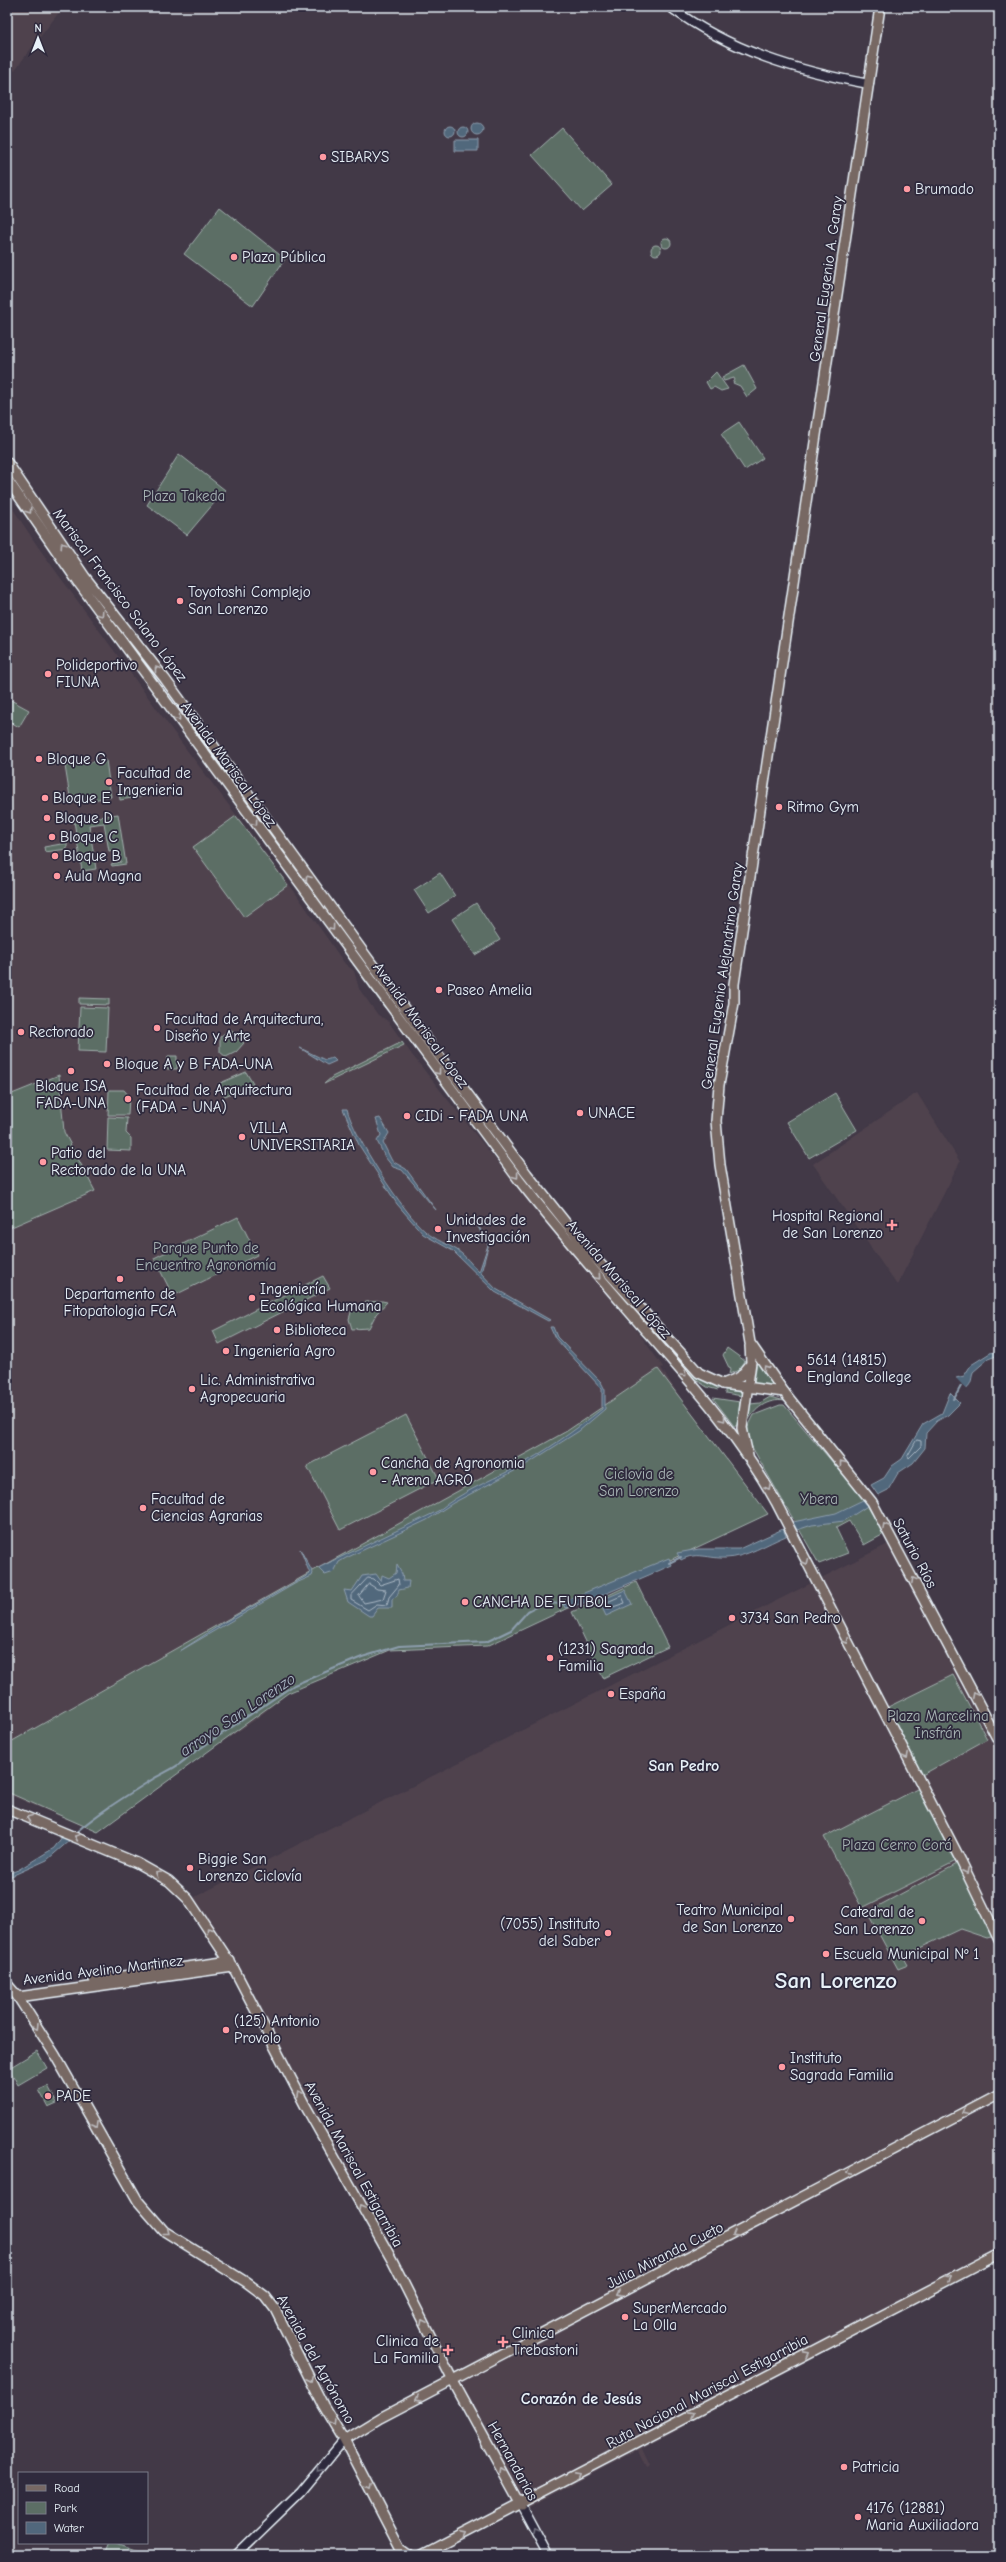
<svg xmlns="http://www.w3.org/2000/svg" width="1006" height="2562" font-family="'Comic Neue',sans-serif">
  <rect width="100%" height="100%" fill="#423947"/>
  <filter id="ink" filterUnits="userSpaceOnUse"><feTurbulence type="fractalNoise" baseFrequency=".025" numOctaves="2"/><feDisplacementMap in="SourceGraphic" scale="8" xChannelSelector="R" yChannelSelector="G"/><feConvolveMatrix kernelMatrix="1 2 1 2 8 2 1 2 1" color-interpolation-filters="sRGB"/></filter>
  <g filter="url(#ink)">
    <path fill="#50434e" d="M7,7h56l-56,73z
      M7,500l31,47 148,202 108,142 51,73 9,7 5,18 19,26 10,6 24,34 131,164 97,116 23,32 -2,1 19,29 88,117 -281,132 -97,4 -102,43 -33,27 -100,67 -57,45 -91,-38z
      M917,1093l43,69 -63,123 -84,-121z
      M894,1541l105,199v520l-357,188 8,17 -4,2 -8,-17 -116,61 -331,-612z"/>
    <path fill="#5c6e65" stroke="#a2b0ae" d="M562,128l50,57 -30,26 -50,-56z
      M220,207l65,52 -32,47 -69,-52z
      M661 243a5 5 0 1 1 10 0a5 5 0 1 1-10 0Z
      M651 250a5 5 0 1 1 10 0a5 5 0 1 1-10 0Z
      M744,365l13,24 -10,8 -7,-11 -7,-3 2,-3 -1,-2 -10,3 -2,-4z
      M716,372l12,17 -7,2 -7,-4 -4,2 -4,-7z
      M739,422l24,36 -18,12 -24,-36z
      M179,454l46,36 -38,45 -40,-30z
      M84,584h1l157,211h-1z
      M7,698l22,12 -10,17 -12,-7z
      M106,760l5,37 -40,6 -6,-37z
      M143,789l1,7 -24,4 -1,-7z
      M118,814l8,50 -14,2 -1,-2 10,-2 -2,-12 -10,1 -5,-28 -15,2 7,44 -14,2 -8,-50z
      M236,816l52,69 -44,32 -51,-70z
      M271,836h1l139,190z
      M67,843v6l-22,3 -1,-5z
      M440,873l15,23 -26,17 -15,-23z
      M476,903l24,37 -25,15 -23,-36z
      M350,960h1l35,48h-1z
      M79,998l30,1v6l-30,-1z
      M80,1007l28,1 -2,44 -28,-1z
      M229,1030h3l3,7 9,6 -8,9 -10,5 -6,-5v-15z
      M402,1042l2,3 -80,39 8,-7z
      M431,1055h2l189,240 72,80 23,11 1,4 -11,-3 -15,-10 -142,-163z
      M168,1056h9v13h-10z
      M246,1072l7,12 -28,12 -7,-12z
      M59,1075l5,57 31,59 -88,38v-133z
      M109,1090h15l5,6 -1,19h-20z
      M835,1093l22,37 -48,28 -22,-36z
      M108,1117l19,1 -1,15 5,5v13l-24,-1z
      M238,1217l19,38 -84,41 -19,-38z
      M323,1276l7,12 -111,56 -6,-13z
      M382,1301l5,1 -11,12 -7,14 -17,1 -3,-10 3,-10 14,-7z
      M727,1348l18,13 -6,9 -10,4 1,-4 -7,-15z
      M757,1360l15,23v4l-18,-3z
      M658,1369l110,145 -281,132 -97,4 -102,43 -190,139 -91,-40v-48l306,-173 254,-140z
      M725,1390l17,2v4l-17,-3z
      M770,1397l15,4c-18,-3 -31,8 -38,22l3,-19 10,-1z
      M713,1398l27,4 -3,24h-3z
      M780,1405h4l78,92 22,37 -20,11 -15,-24 -13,7 12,25 -29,11 -71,-124v-13l6,-12z
      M406,1415l33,64 -99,51 -33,-64z
      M636,1582l32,65 -65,31 -31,-66z
      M953,1675l34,64 -65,36 -34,-68z
      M919,1788l37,73 -94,47 -38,-71z
      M957,1864l38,72 -8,2 -27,-9 -57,27 5,9 -10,4 -31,-57z
      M37,2051l10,17 -29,17 -9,-17z
      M48,2086l9,17 -9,4 -9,-17z
      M110,2543h7l33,12h-45z"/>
    <path fill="#51677c" stroke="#8d9eae" d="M471 129a6 6 0 1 1 12 0a6 6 0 1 1-12 0Z
      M445 131a5 5 0 1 1 10 0a5 5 0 1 1-10 0Z
      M458 132a5 5 0 1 1 10 0a5 5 0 1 1-10 0Z
      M455,140h23v11h-23z
      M300,1048l25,12 8,-2 3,3 -9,4z
      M343,1109h4c6,26 57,105 79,123 10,8 21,12 31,18 9,6 15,15 22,22l9,-27 -11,-20 -7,-1h7l12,19 -8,30 15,16 54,31 -2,1 -53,-29 -42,-41 -30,-17 -26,-30 -38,-59z
      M380,1118l9,15 -6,10 9,18 14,8 30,41 -34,-40 -9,-3 -8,-10 -8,-16 4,-6 -5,-16z
      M550,1327h3l4,10 44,45 4,8v19l-26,22 -55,35 -71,37 -26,17 -81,38 -7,4 -5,10 -9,3 -7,-7 120,-57c22,-18 49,-29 75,-42 32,-17 61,-38 89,-60v-20l-47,-51z
      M999,1351v4l-11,4 -15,13c-2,8 -1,14 -10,18l-7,-6v-6l8,-2 7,-11 19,-12z
      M950,1393l10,10 -12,12 -11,6 -11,12 -1,15 -12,15 -15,10 -10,17 -10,5 -7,-10 13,-7 8,-12 10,-7 21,-35 19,-11z
      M865,1499l4,6 -25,16 -32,4 -15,5 -4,-8 43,-9z
      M783,1529l3,7c-18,7 -41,22 -60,22 -17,1 -29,-7 -45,2l-4,-7 22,-4h40z
      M300,1549l13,24 -1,3 -16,7 -116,68 43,-28 87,-49z
      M669,1558l3,7 -88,38 -19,5 -3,-6z
      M397,1565l5,9 1,7h6l-1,7 -9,2 -2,6 -5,3v9h-14l-6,8h-3l-21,-14 -4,-12 8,1 10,-15 14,-2 5,7 1,-6 7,3 7,-5z
      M625,1590l7,14 -26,12 -7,-15z
      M62,1837l8,3 -23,20 -40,18v-4l11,-4 36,-22z"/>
    <path fill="#423947" d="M955,1377l12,13 -5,2 -8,-7z"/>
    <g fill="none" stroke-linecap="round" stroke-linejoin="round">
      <path stroke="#acbac6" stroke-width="1" d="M917,1440l4,1v5l-12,12 -1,-2z
        M368,1578l6,1 6,6 18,-6 1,6 -10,12 -2,8 -10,-1 -9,6 -17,-10v-4z
        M369,1584l8,5 9,1 -3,9 -19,4 -5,-7z
        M622,1596l3,7 -18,6 -1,-6z"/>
      <path stroke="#8d9eae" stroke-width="2" d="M954,1399l7,-13
        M669,1563l12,-6
        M74,1834c24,-21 52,-38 79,-55 13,-8 25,-11 36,-23l105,-71 68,-28 37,-11 87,-4 25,-12 17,-19 15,-8 22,1"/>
      <g stroke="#e8f1f8" stroke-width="11">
        <path id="secondary" d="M670,7c60,44 127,64 199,77
          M521,2505l27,50
          M236,2555l65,-63 43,-52"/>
      </g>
      <g stroke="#e8f1f8" stroke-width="12">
        <path id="primary" d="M723,1384l17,-7 10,-12
          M784,1392l-34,-49 -30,-178 -4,-44 3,-36 15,-82v-19l146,-977
          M748,1455l-6,-27 9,-66 -1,-16
          M94,1980l136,-19
          M18,1997l215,-30"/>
      </g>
      <g stroke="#e8f1f8" stroke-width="12">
        <path id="trunk" d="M7,462l78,115 80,102 249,343 113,152 58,73 114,126 24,11 61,8 88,110 127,240
          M7,479l71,103 441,598c39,50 80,97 121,144 50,57 99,111 136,178l185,359 38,79
          M7,1809l130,54 32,18 19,18 45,68 73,140 86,153 61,121 68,124
          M7,1984l11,13 37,58 83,146 26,30 82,51 19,14 10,13 48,96 21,35 56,108 10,7
          M344,2440l36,-22 619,-324
          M421,2555l578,-301"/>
      </g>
      <use href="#secondary" stroke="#2f2a3d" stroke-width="8"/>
      <use href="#primary" stroke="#776864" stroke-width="9"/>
      <use href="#trunk" stroke="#776864" stroke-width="9"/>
    </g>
    <defs><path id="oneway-chevron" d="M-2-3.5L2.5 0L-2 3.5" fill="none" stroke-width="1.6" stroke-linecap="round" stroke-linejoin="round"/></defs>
    <g stroke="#bbbabd">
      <use href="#oneway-chevron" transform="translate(29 511) rotate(56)"/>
      <use href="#oneway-chevron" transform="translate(63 545) rotate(-124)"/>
      <use href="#oneway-chevron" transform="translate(101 614) rotate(54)"/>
      <use href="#oneway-chevron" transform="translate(157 669) rotate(-128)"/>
      <use href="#oneway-chevron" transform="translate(178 718) rotate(54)"/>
      <use href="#oneway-chevron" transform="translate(255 823) rotate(54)"/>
      <use href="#oneway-chevron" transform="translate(308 878) rotate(-126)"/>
      <use href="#oneway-chevron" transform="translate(332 928) rotate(54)"/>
      <use href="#oneway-chevron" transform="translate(438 1072) rotate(53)"/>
      <use href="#oneway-chevron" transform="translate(516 1176) rotate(53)"/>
      <use href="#oneway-chevron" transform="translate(598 1277) rotate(49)"/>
      <use href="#oneway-chevron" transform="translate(766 1368) rotate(-125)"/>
      <use href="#oneway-chevron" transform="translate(684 1374) rotate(47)"/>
      <use href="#oneway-chevron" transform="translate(723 1419) rotate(53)"/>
      <use href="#oneway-chevron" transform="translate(842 1463) rotate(-128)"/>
      <use href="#oneway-chevron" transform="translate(768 1487) rotate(61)"/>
      <use href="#oneway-chevron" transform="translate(885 1526) rotate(-119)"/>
      <use href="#oneway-chevron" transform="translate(806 1562) rotate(65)"/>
      <use href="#oneway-chevron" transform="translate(914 1580) rotate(-118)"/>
      <use href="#oneway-chevron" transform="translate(846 1641) rotate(63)"/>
      <use href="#oneway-chevron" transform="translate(975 1695) rotate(-117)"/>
      <use href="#oneway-chevron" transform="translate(906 1756) rotate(62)"/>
      <use href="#oneway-chevron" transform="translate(29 1818) rotate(-158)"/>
      <use href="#oneway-chevron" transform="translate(77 1837) rotate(-157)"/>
      <use href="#oneway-chevron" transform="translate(966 1871) rotate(64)"/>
      <use href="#oneway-chevron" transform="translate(158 1874) rotate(-149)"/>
      <use href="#oneway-chevron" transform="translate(209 1930) rotate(-126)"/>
      <use href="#oneway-chevron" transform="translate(36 2027) rotate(59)"/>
      <use href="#oneway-chevron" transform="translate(299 2093) rotate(-117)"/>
      <use href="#oneway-chevron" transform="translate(964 2112) rotate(153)"/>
      <use href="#oneway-chevron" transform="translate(95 2125) rotate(61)"/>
      <use href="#oneway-chevron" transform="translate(849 2172) rotate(152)"/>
      <use href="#oneway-chevron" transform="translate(361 2207) rotate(-119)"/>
      <use href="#oneway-chevron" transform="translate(167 2232) rotate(39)"/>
      <use href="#oneway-chevron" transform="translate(735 2234) rotate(151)"/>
      <use href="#oneway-chevron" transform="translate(950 2278) rotate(-27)"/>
      <use href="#oneway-chevron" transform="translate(619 2294) rotate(153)"/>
      <use href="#oneway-chevron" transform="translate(423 2322) rotate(-117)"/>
      <use href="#oneway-chevron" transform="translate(807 2354) rotate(-28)"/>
      <use href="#oneway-chevron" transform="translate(310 2379) rotate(64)"/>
      <use href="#oneway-chevron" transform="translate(418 2399) rotate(153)"/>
      <use href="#oneway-chevron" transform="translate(692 2414) rotate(-28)"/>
      <use href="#oneway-chevron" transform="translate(333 2423) rotate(59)"/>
      <use href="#oneway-chevron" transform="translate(502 2470) rotate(-119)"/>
      <use href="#oneway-chevron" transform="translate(577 2475) rotate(-28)"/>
      <use href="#oneway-chevron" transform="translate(368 2487) rotate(62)"/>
      <use href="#oneway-chevron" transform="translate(462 2535) rotate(-27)"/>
    </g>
    <g stroke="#70707e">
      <use href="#oneway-chevron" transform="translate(319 2470) rotate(130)"/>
      <use href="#oneway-chevron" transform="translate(535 2530) rotate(-118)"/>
    </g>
  </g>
  <g fill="#ff9aa2" stroke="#2f2a3d" stroke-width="1.5">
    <circle cx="323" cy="157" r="4"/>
    <circle cx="907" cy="189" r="4"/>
    <circle cx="234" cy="257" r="4"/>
    <circle cx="180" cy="601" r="4"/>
    <circle cx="48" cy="674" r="4"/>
    <circle cx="39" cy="759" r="4"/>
    <circle cx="109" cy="782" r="4"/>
    <circle cx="45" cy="798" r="4"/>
    <circle cx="779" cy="807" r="4"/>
    <circle cx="47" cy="818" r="4"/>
    <circle cx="52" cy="837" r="4"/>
    <circle cx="55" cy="856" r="4"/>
    <circle cx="57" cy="876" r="4"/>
    <circle cx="439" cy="990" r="4"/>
    <circle cx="157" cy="1028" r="4"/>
    <circle cx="21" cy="1032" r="4"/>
    <circle cx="107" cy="1064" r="4"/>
    <circle cx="71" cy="1071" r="4"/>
    <circle cx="128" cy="1099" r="4"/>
    <circle cx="580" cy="1113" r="4"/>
    <circle cx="407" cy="1116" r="4"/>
    <circle cx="242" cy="1137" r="4"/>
    <circle cx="43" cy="1162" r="4"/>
    <path d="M890 1219h4v4h4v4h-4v4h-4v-4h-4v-4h4z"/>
    <circle cx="438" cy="1229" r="4"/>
    <circle cx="120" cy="1279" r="4"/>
    <circle cx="252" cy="1298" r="4"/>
    <circle cx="277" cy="1330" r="4"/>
    <circle cx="226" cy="1351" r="4"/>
    <circle cx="799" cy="1369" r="4"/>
    <circle cx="192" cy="1389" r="4"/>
    <circle cx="373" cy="1472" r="4"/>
    <circle cx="143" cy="1508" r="4"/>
    <circle cx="465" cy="1602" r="4"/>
    <circle cx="732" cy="1618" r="4"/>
    <circle cx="550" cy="1658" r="4"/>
    <circle cx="611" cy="1694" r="4"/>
    <circle cx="190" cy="1868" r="4"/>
    <circle cx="791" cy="1919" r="4"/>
    <circle cx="922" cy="1921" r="4"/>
    <circle cx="608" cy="1933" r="4"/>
    <circle cx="826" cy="1954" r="4"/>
    <circle cx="226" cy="2030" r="4"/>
    <circle cx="782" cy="2067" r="4"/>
    <circle cx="48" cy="2096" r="4"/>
    <circle cx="625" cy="2317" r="4"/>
    <path d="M501 2336h4v4h4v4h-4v4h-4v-4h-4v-4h4z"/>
    <path d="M446 2344h4v4h4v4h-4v4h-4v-4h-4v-4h4z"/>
    <circle cx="844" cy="2467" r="4"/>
    <circle cx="858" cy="2517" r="4"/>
  </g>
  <g text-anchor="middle" stroke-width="3.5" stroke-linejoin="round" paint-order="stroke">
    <g font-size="15" fill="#e8f1f8" stroke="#2f2a3d" text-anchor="start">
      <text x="331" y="162">SIBARYS</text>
      <text x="915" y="194">Brumado</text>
      <text x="242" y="262">Plaza Pública</text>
      <text x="188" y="597">Toyotoshi Complejo<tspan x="188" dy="17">San Lorenzo</tspan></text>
      <text x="56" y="670">Polideportivo<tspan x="56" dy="17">FIUNA</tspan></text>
      <text x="47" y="764">Bloque G</text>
      <text x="117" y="778">Facultad de<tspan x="117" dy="17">Ingenieria</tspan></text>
      <text x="53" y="803">Bloque E</text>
      <text x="787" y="812">Ritmo Gym</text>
      <text x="55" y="823">Bloque D</text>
      <text x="60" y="842">Bloque C</text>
      <text x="63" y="861">Bloque B</text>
      <text x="65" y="881">Aula Magna</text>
      <text x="447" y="995">Paseo Amelia</text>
      <text x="165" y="1024">Facultad de Arquitectura,<tspan x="165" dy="17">Diseño y Arte</tspan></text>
      <text x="29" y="1037">Rectorado</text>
      <text x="115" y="1069">Bloque A y B FADA-UNA</text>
      <text x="71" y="1091" text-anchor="middle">Bloque ISA<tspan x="71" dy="17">FADA-UNA</tspan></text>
      <text x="136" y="1095">Facultad de Arquitectura<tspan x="136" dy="17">(FADA - UNA)</tspan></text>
      <text x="588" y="1118">UNACE</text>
      <text x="415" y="1121">CIDi - FADA UNA</text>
      <text x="250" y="1133">VILLA<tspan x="250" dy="17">UNIVERSITARIA</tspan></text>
      <text x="51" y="1158">Patio del<tspan x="51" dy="17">Rectorado de la UNA</tspan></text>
      <text x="883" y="1221" text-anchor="end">Hospital Regional<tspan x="883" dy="17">de San Lorenzo</tspan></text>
      <text x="446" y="1225">Unidades de<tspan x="446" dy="17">Investigación</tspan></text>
      <text x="260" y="1294">Ingeniería<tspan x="260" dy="17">Ecológica Humana</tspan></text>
      <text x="120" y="1299" text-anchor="middle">Departamento de<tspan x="120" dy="17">Fitopatologia FCA</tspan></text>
      <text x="285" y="1335">Biblioteca</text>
      <text x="234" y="1356">Ingeniería Agro</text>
      <text x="807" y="1365">5614 (14815)<tspan x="807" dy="17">England College</tspan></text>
      <text x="200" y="1385">Lic. Administrativa<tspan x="200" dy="17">Agropecuaria</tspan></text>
      <text x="381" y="1468">Cancha de Agronomia<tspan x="381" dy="17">- Arena AGRO</tspan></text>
      <text x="151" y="1504">Facultad de<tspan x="151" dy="17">Ciencias Agrarias</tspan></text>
      <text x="473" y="1607">CANCHA DE FUTBOL</text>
      <text x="740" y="1623">3734 San Pedro</text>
      <text x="558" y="1654">(1231) Sagrada<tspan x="558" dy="17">Familia</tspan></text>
      <text x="619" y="1699">España</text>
      <text x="198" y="1864">Biggie San<tspan x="198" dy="17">Lorenzo Ciclovía</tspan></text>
      <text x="783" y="1915" text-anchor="end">Teatro Municipal<tspan x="783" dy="17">de San Lorenzo</tspan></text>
      <text x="914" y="1917" text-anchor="end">Catedral de<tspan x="914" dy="17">San Lorenzo</tspan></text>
      <text x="600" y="1929" text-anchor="end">(7055) Instituto<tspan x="600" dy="17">del Saber</tspan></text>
      <text x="834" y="1959">Escuela Municipal Nº 1</text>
      <text x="234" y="2026">(125) Antonio<tspan x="234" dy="17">Provolo</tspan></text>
      <text x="790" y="2063">Instituto<tspan x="790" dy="17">Sagrada Familia</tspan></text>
      <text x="56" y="2101">PADE</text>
      <text x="633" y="2313">SuperMercado<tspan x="633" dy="17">La Olla</tspan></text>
      <text x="512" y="2338">Clinica<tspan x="512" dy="17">Trebastoni</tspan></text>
      <text x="439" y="2346" text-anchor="end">Clinica de<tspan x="439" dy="17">La Familia</tspan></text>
      <text x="852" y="2472">Patricia</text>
      <text x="866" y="2513">4176 (12881)<tspan x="866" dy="17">Maria Auxiliadora</tspan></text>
    </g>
    <g font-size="15" fill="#e8f1f8" stroke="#2f2a3d">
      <text transform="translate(826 279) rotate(-82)" y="5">General Eugenio A. Garay</text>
      <text transform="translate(120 595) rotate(53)" y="5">Mariscal Francisco Solano López</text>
      <text transform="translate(229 764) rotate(54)" y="5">Avenida Mariscal López</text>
      <text transform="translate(722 976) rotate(-82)" y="5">General Eugenio Alejandrino Garay</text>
      <text transform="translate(421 1025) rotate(54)" y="5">Avenida Mariscal López</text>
      <text transform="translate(619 1279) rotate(49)" y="5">Avenida Mariscal López</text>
      <text transform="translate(915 1553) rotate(62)" y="5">Saturio Ríos</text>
      <text transform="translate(103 1970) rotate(-7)" y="5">Avenida Avelino Martinez</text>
      <text transform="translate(354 2164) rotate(61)" y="5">Avenida Mariscal Estigarribia</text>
      <text transform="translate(665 2255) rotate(-27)" y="5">Julia Miranda Cueto</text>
      <text transform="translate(316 2359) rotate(61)" y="5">Avenida del Agrónomo</text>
      <text transform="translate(707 2391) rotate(-28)" y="5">Ruta Nacional Mariscal Estigarribia</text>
      <text transform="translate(513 2461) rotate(61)" y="5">Hernandarias</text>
    </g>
    <g font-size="15" fill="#a9b6b6" stroke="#2f2a3d">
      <text x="184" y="501">Plaza Takeda</text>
      <text x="206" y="1253">Parque Punto de<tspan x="206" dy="17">Encuentro Agronomía</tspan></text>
      <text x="639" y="1479">Ciclovia de<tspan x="639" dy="17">San Lorenzo</tspan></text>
      <text x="819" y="1504">Ybera</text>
      <text x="938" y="1721">Plaza Marcelina<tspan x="938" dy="17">Insfrán</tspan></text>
      <text x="897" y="1850">Plaza Cerro Corá</text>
    </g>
    <g font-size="16" font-style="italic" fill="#acbac6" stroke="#2f2a3d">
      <text transform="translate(237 1714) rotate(-34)" y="6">arroyo San Lorenzo</text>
    </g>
    <g font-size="16" font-weight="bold" fill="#e8f1f8" stroke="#2f2a3d">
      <text x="684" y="1771">San Pedro</text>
      <text x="581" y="2404">Corazón de Jesús</text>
    </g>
    <g font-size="23" font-weight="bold" fill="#e8f1f8" stroke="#2f2a3d">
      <text x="836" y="1988">San Lorenzo</text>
    </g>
  </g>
  <rect width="1006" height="2562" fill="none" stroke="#2f2a3d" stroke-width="24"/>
  <rect x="12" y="12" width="982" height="2538" fill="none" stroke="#e8f1f8" stroke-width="1.5" filter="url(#ink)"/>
  <rect x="18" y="2472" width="130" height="72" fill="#2f2a3d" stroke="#797a88"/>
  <rect x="26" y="2485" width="20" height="6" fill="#776864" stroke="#797a88"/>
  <text x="54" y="2492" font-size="12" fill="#e8f1f8">Road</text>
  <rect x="26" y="2502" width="20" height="12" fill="#5c6e65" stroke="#797a88"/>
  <text x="54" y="2512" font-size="12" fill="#e8f1f8">Park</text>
  <rect x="26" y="2522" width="20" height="12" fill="#51677c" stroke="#797a88"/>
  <text x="54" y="2532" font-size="12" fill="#e8f1f8">Water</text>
  <g transform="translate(38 38)" stroke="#2f2a3d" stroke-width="3" paint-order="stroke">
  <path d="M0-3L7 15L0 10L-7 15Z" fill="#e8f1f8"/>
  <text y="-6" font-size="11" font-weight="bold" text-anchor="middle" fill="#e8f1f8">N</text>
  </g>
</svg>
